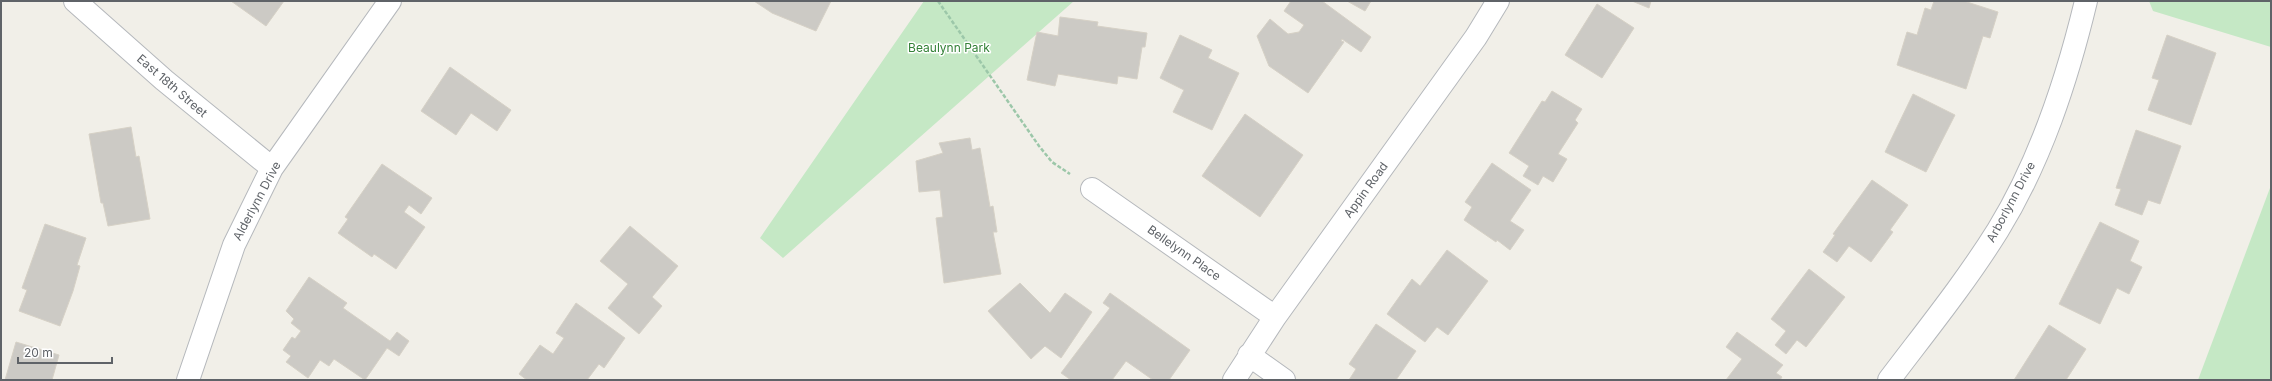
<svg xmlns="http://www.w3.org/2000/svg" width="2272" height="381" font-family="Inter,sans-serif">
  <rect width="100%" height="100%" fill="#f1efe8"/>
  <path fill="#c5e8c5" d="M924,1h150l-291,257 -23,-20z
    M2149,1h122v46l-118,-36z
    M2271,179v201h-73l72,-192z"/>
  <path fill="#cccac5" stroke="#d6d1c6" d="M231,1h53l-18,25z
    M754,1h77l-15,30 -44,-18z
    M1291,1h31l49,36 -10,15 -19,-13 -1,2 3,1 -36,51 -39,-27 -12,-30 13,-17 18,15 11,-2 5,-7 -20,-14z
    M1347,1h24l-6,10z
    M1632,1h19l-2,7z
    M1934,1h30l34,11 -8,26 -7,-2 -17,53 -69,-24 10,-33 10,3 8,-27 6,2z
    M1597,4l37,24 -32,50 -37,-23z
    M1060,17l38,5 -1,4 50,7 -2,14h-3l-5,32 -19,-3 -1,8 -59,-10 -3,12 -28,-6 10,-48 21,4z
    M1180,35l32,15 -4,8 31,15 -27,57 -39,-18 11,-22 -24,-12z
    M2167,35l49,18 -25,72 -43,-15 11,-30 -7,-2z
    M450,67l61,43 -14,21 -26,-18 -15,22 -35,-24z
    M1552,91l30,18 -7,11 3,3 -20,31 9,5 -14,23 -10,-6 -5,9 -15,-9 6,-10 -20,-13 33,-52 3,1z
    M1913,94l42,21 -29,57 -41,-20z
    M1245,114l58,41 -43,62 -58,-41z
    M131,127l5,30 3,-1 11,63 -42,7 -5,-23h-2l-12,-69z
    M2136,130l45,16 -21,58 -12,-4 -6,15 -27,-10 6,-16 -5,-1z
    M970,138l2,12 8,-2 10,59 3,-1 4,26h-4l8,42 -57,9 -8,-65 7,-1 -3,-27 -21,2 -3,-31 27,-8 -4,-10z
    M1492,163l39,27 -21,31 14,9 -14,20 -13,-10 -1,2 -32,-22 8,-13 -7,-5z
    M382,164l50,34 -11,16 -12,-9 -5,7 21,15 -29,42 -22,-15 -2,3 -34,-24 10,-14 -3,-2z
    M1872,180l36,25 -18,25 3,2 -22,30 -22,-16 -12,16 -14,-10 12,-17 -2,-1z
    M2100,222l39,19 -9,20 12,6 -13,27 -12,-6 -17,36 -41,-20z
    M45,224l41,14 -9,27 3,1 -7,25 -13,35 -41,-15 8,-21 -5,-2z
    M630,226l48,40 -26,31 10,9 -23,28 -31,-26 20,-24 -28,-23z
    M1447,250l41,31 -40,54 -11,-8 -12,15 -38,-28 25,-35 8,7z
    M1809,269l36,28 -39,50 -9,-7 -11,14 -11,-9 11,-14 -15,-12z
    M309,277l38,26 -4,5 47,33 7,-9 12,9 -10,15 -12,-8 -22,32 -31,-21 -5,7 -9,-6 -12,18 -22,-16 5,-6 -8,-6 9,-13 3,2 6,-8 -10,-8 3,-4 -8,-8z
    M1020,283l30,30 15,-20 27,19 -31,46 -16,-12 -14,13 -43,-48z
    M1110,293l80,57 -21,30h-16l-27,-19 -14,19h-41l-10,-7 49,-65 -7,-5z
    M576,303l49,35 -21,30 -5,-4 -12,16h-60l-8,-6 21,-29 13,9 11,-16 -8,-5z
    M1376,324l40,27 -20,29h-47l7,-11 -7,-5z
    M2049,325l37,24 -20,31h-52z
    M1737,332l46,33 -7,8 6,4 -2,3h-54l16,-21 -16,-12z
    M16,342l43,13 -7,25h-47z"/>
  <g fill="none" stroke-linecap="round" stroke-linejoin="round">
    <g stroke="#b5b8bc" stroke-width="24">
      <path id="minor" d="M75,1l89,79 108,88
        M1092,189l183,128
        M1249,355l35,25
        M188,380l46,-135 38,-77 118,-167
        M1234,380l41,-63 201,-280 22,-36
        M1889,380c37,-49 76,-97 109,-150 43,-70 69,-150 88,-229"/>
    </g>
    <path stroke="#9cc7a9" stroke-width="2.5" stroke-dasharray="4 2" stroke-linecap="butt" d="M938,1l101,145 13,16 18,12"/>
    <use href="#minor" stroke="#fff" stroke-width="22"/>
  </g>
  <g text-anchor="middle" stroke-width="3" stroke-linejoin="round" paint-order="stroke">
    <g font-size="12" fill="#348238" stroke="#fff">
      <text x="949" y="52">Beaulynn Park</text>
    </g>
    <g font-size="12" fill="#5f6368" stroke="#fff">
      <text transform="translate(172 86) rotate(41)" y="4">East 18th Street</text>
      <text transform="translate(1366 190) rotate(-54)" y="4">Appin Road</text>
      <text transform="translate(257 201) rotate(-62)" y="4">Alderlynn Drive</text>
      <text transform="translate(2011 202) rotate(-62)" y="4">Arborlynn Drive</text>
      <text transform="translate(1184 253) rotate(35)" y="4">Bellelynn Place</text>
    </g>
  </g>
  <rect width="2272" height="381" fill="none" stroke="#5f6368" stroke-width="4"/>
  <path d="M18 357v6h94v-6" fill="none" stroke="#5f6368" stroke-width="2"/>
  <text x="24" y="357" font-size="12" fill="#5f6368" stroke="#ffffff" stroke-width="3" paint-order="stroke">20 m</text>
</svg>
